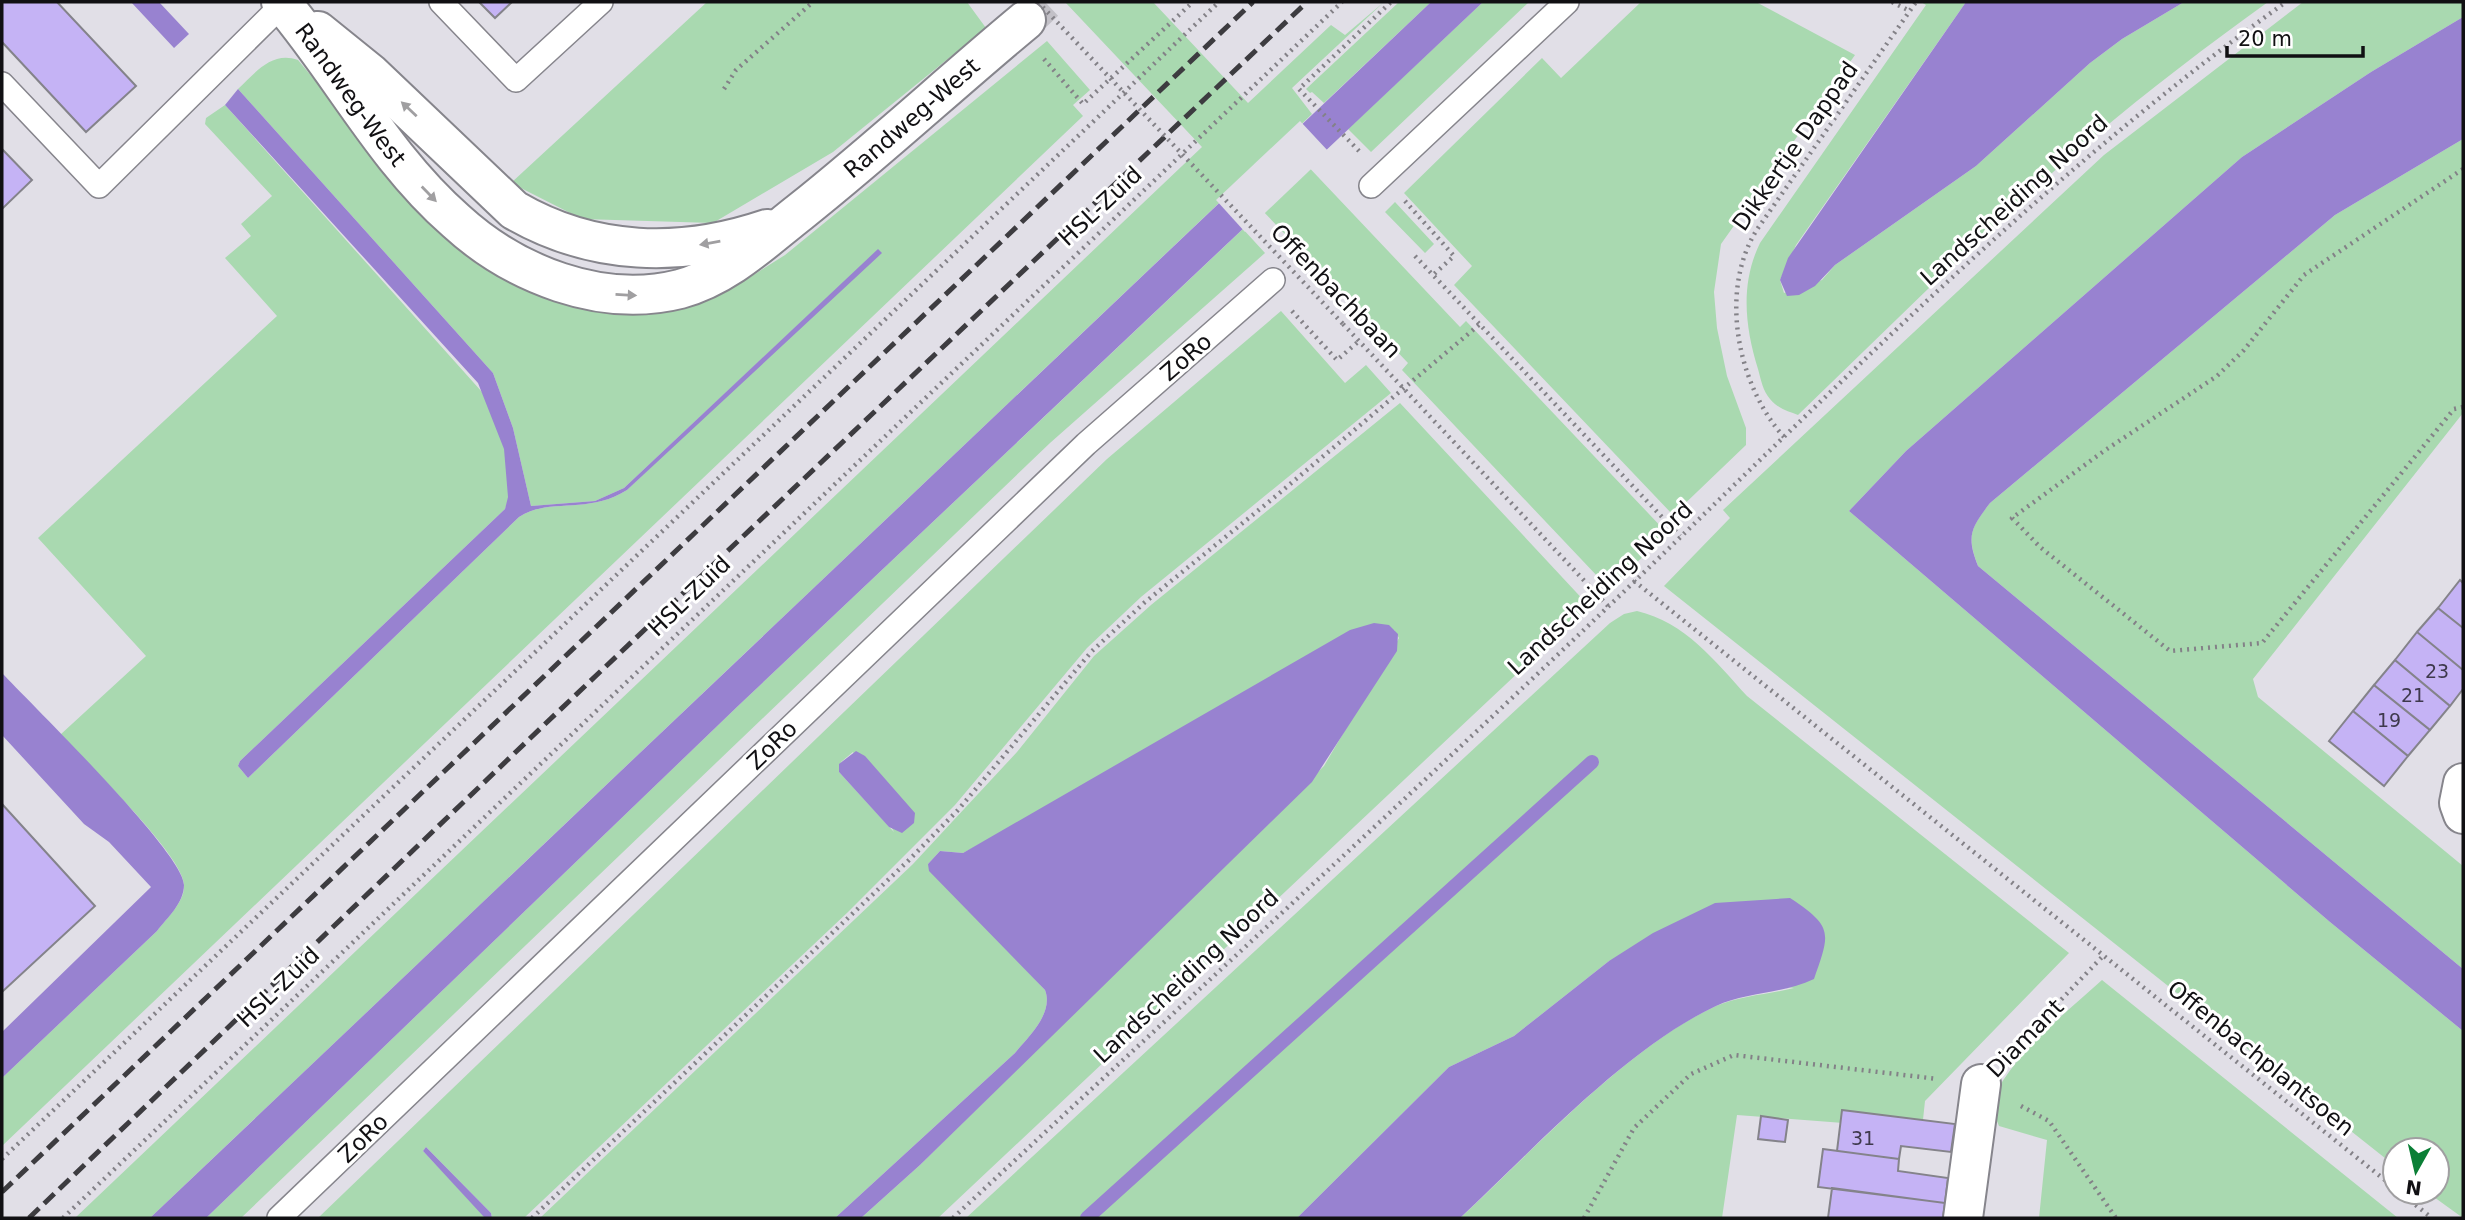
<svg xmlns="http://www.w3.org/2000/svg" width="2465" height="1220" font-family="'DejaVu Sans',sans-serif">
  <rect width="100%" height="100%" fill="#e1dfe7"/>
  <path fill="#a9d9b0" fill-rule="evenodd" d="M707,2h260l19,26 -153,124 -120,71 -131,-4 -71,-36z
    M1065,2h88l95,101 83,-78 14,10 39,-33 -92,86 20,26 -28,27 176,186 6,-6 201,212 -45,44 -13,5 -10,-4 -197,-208 6,-7 -170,-178 -1088,1033h-75l1127,-1071z
    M1399,2h32l-107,101 -12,-11 -2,1 -4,-4z
    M1483,2h46l-158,150 -23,-23z
    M1641,2h115l99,53 -134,189 -7,48 3,36 10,48 19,52v17l-73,70 -219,-230 18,-19 -68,-73 138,-135 19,20z
    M1921,2h45l-170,243 -16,35 4,13 38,-13 13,-15 141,-99 114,-103 32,-24 62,-37h84c-60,43 -119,88 -176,136 -102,87 -197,184 -294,277 -10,-4 -21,-7 -28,-16 -7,-8 -9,-19 -12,-30 -13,-42 -18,-85 2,-126l166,-238z
    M2303,2h160v15l-92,55 -129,85 -336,294 -57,60 481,411 133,109v187l-36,-26h10v-42h-42v16l-731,-580 66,-68 -7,-8 381,-355z
    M1047,41l43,49 -17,15 10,11 -1081,1030v-68l155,-147c10,-13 28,-29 27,-46 0,-29 -100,-125 -124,-150l86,-79 -108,-118 239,-222 -52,-58 26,-22 -10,-12 31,-28 -67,-72 1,-6 19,-13 257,287c15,34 38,80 23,117l-265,252 -2,5 10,12 271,-261c30,-20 69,-2 108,-27l251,-240 -254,238 -29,13 -64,5 -18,-78 -20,-55 -255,-284c18,-17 34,-38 60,-29l40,48 139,150 228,40 28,-10 52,-33z
    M2463,139v274l-210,266 5,18 205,169v103l-485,-403c-12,-31 -7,-38 12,-63l345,-288z
    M1395,202l39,42 -9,9 -40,-41z
    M1243,229l22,24 -215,190 -809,775h-35l532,-512z
    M1281,311l64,72 21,-18 25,28 -250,204 -54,51 -132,157 -107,107 -324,306h-32l-1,-5 -65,-66 -3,4 63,67h-168l789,-759zM853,752l41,80 -55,-60 2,-10z
    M1400,403l189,203 -651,612h-77l59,-53 404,-399 75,-128 -5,-8 -431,223 -23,-2 -12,13 117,126c9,23 -16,46 -30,63l-180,165h-295l373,-354 104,-112 77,-96 57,-51z
    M1637,611c48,11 78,50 110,85l322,257 -144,148 -3,28 -185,-14 -15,103h-262c72,-66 168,-172 256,-212 23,-10 54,-12 78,-18l-185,-27 -95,75 -65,31 -152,151h-331l644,-595 14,-9z
    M2102,980l296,238h-359l8,-78 -48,-14 -9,-22c22,-49 72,-88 112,-124z"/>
  <path fill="#9882d0" d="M131,2h28l30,32 -15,14z
    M1431,2h52l-745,704 -532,512h-56z
    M1966,2h218l-62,37 -32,24 -114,103 -141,99 -20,21 -16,9 -12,1 -7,-16 8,-22z
    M2463,17v122l-128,76 -345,288c-19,25 -24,33 -12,63l485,403v62l-133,-109 -481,-411 57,-60 336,-294 129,-85z
    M238,89l255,284 20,55 18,78 64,-5 29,-13 254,-239 4,4 -255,237c-39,25 -78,7 -108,27l-271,261 -10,-12 2,-5 265,-252 3,-12 -4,-48 -26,-66 -253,-278z
    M1374,623l15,2 9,9 -1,17 -85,131 -392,383 -59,53h-26l180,-165c14,-17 39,-40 30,-63l-116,-119 -1,-7 12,-13 23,2 387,-223z
    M2,673c29,31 182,180 182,212 0,18 -17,33 -27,46l-155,147v-46l149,-145 -42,-45 -25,-18 -82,-89z
    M856,751l9,5 50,57 -1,10 -12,10 -13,-6 -50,-55v-8z
    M1790,898c44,29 40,35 24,81 -32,15 -68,13 -98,27 -90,42 -184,145 -256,212h-163l152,-151 65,-31 95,-75 44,-28 62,-30z
    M426,1147l65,66 1,5 -8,-1 -61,-66z"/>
  <path fill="#e1dfe7" d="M1300,121l29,31 -84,80 -29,-32z"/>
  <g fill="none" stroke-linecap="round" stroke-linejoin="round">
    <path stroke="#9882d0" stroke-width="14" d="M1087,1218l505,-456"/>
  </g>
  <path fill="#c5b3f5" stroke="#84838a" stroke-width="2" d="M2,2h55l79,84 -50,46 -84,-90z
    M479,2h33l-17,16z
    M2,149l30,31 -30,29z
    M2460,580l3,3v45l-25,-20z
    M2438,608l25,20v42l-46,-38z
    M2417,632l46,38v19l-13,17 -55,-46z
    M2395,660l55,46 -20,24 -56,-45z
    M2374,685l56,45 -22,26 -55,-45z
    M2353,711l55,45 -24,30 -55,-45z
    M2,804l93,102 -93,86z
    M1842,1110l113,14 -4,28 -50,-6 -2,13 -62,-8z
    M1761,1116l27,4 -3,22 -27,-3z
    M1823,1149l76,10 -1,12 50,7 -3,25 -127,-16z
    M1832,1188l113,15 -2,15h-115z"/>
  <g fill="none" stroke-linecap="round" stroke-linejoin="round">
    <path stroke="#c2c0c7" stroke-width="38" stroke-dasharray="38 19" stroke-linecap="butt" d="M1026,20l19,-18"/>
    <g stroke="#86858c" stroke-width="26">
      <path id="lane" d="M441,2l75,78 85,-78
        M2,84l97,102 184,-182
        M1371,186l196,-184
        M279,1218l807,-774 187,-164"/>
    </g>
    <g stroke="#86858c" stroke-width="42">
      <path id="street" d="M2463,783l-4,20 4,11
        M1963,1218l18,-134"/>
    </g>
    <g stroke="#86858c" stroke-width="42">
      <g id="secondary">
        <path id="s1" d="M281,2c61,72 103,156 175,219 58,53 145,88 224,68 47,-13 83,-48 120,-77 77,-61 150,-129 226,-192"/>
        <path d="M318,31l52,42 144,137c79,46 167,48 253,19"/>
      </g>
    </g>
    <path stroke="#838187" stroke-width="4.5" stroke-dasharray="2 5" stroke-linecap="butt" d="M1892,2l18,9
      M1044,59l39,45 110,-102
      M724,89l12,-19 77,-68
      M1359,151l-60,-62 92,-87
      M2463,169l-159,106 -60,75 -27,26 -113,75 -92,67 28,29 130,104 92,-8 192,-234 9,-2
      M1405,201l49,55 -21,19
      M1415,256l265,280
      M1292,311l45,49 22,-19
      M1343,324l265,282
      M1784,437c-47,-52 -66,-148 -26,-209l158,-226
      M1634,581l761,607
      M2008,1055l96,-100
      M2021,1106l28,15 67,97
      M2,1159l1217,-1157
      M2399,1192l33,26
      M63,1218l1279,-1216
      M532,1218l377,-358 49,-50 134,-159 52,-48 132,-107 204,-172
      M953,1218c227,-212 458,-422 683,-638 209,-201 414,-410 650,-578
      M1584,1218l50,-90 57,-54 43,-19 204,24"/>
    <use href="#lane" stroke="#fff" stroke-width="23"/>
    <use href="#street" stroke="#fff" stroke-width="38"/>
    <use href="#secondary" stroke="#fff" stroke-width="38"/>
    <path stroke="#3d3c40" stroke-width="5" stroke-dasharray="14 7" stroke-linecap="butt" d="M2,1192l1251,-1190
      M29,1218l515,-493 763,-723"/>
    <path stroke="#838187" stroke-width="4.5" stroke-dasharray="2 5" stroke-linecap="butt" d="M1038,2l305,322"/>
  </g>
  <defs><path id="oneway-solid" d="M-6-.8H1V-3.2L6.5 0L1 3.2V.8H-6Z" transform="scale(1.75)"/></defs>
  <g fill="#a09fa1">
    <use href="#oneway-solid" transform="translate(409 109) rotate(-137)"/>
    <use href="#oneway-solid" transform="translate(429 194) rotate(46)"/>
    <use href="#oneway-solid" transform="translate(710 243) rotate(170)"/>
    <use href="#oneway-solid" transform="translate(626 295) rotate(3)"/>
  </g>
  <g text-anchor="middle" stroke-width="6" stroke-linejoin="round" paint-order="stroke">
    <g font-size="19" fill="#3e394c">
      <text x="2437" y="678">23</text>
      <text x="2413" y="702">21</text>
      <text x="2389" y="727">19</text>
      <text x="1863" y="1145">31</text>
    </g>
    <g font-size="23" fill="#111013" stroke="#fff">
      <text dy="8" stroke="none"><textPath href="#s1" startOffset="116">Randweg-West</textPath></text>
      <text dy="8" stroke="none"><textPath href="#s1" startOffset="814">Randweg-West</textPath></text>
      <text transform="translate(1795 146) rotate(-55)" y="8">Dikkertje Dappad</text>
      <text transform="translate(2014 200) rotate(-42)" y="8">Landscheiding Noord</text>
      <text transform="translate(1100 206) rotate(-43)" y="8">HSL-Zuid</text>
      <text transform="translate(1336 291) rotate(46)" y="8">Offenbachbaan</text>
      <text transform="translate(1186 357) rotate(-41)" y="8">ZoRo</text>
      <text transform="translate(1600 588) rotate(-43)" y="8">Landscheiding Noord</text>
      <text transform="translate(689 596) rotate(-44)" y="8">HSL-Zuid</text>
      <text transform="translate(772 745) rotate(-44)" y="8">ZoRo</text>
      <text transform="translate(1186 976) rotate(-43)" y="8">Landscheiding Noord</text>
      <text transform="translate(278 987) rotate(-44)" y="8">HSL-Zuid</text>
      <text transform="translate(2025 1038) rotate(-46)" y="8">Diamant</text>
      <text transform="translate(2261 1058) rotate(39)" y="8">Offenbachplantsoen</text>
      <text transform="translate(363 1138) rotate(-44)" y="8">ZoRo</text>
    </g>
  </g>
  <rect width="2465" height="1220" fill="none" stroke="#111013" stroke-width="7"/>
  <g transform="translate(2416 1171) rotate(188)"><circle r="33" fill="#ffffff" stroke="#a09fa1" stroke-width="2"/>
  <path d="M0-5L12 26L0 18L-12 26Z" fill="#0b7f36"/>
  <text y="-10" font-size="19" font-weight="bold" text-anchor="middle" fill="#111013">N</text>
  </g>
  <path d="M2227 46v10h136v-10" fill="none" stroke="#111013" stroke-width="3.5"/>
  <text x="2238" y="46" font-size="21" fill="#111013" stroke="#ffffff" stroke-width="5" paint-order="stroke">20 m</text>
</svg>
